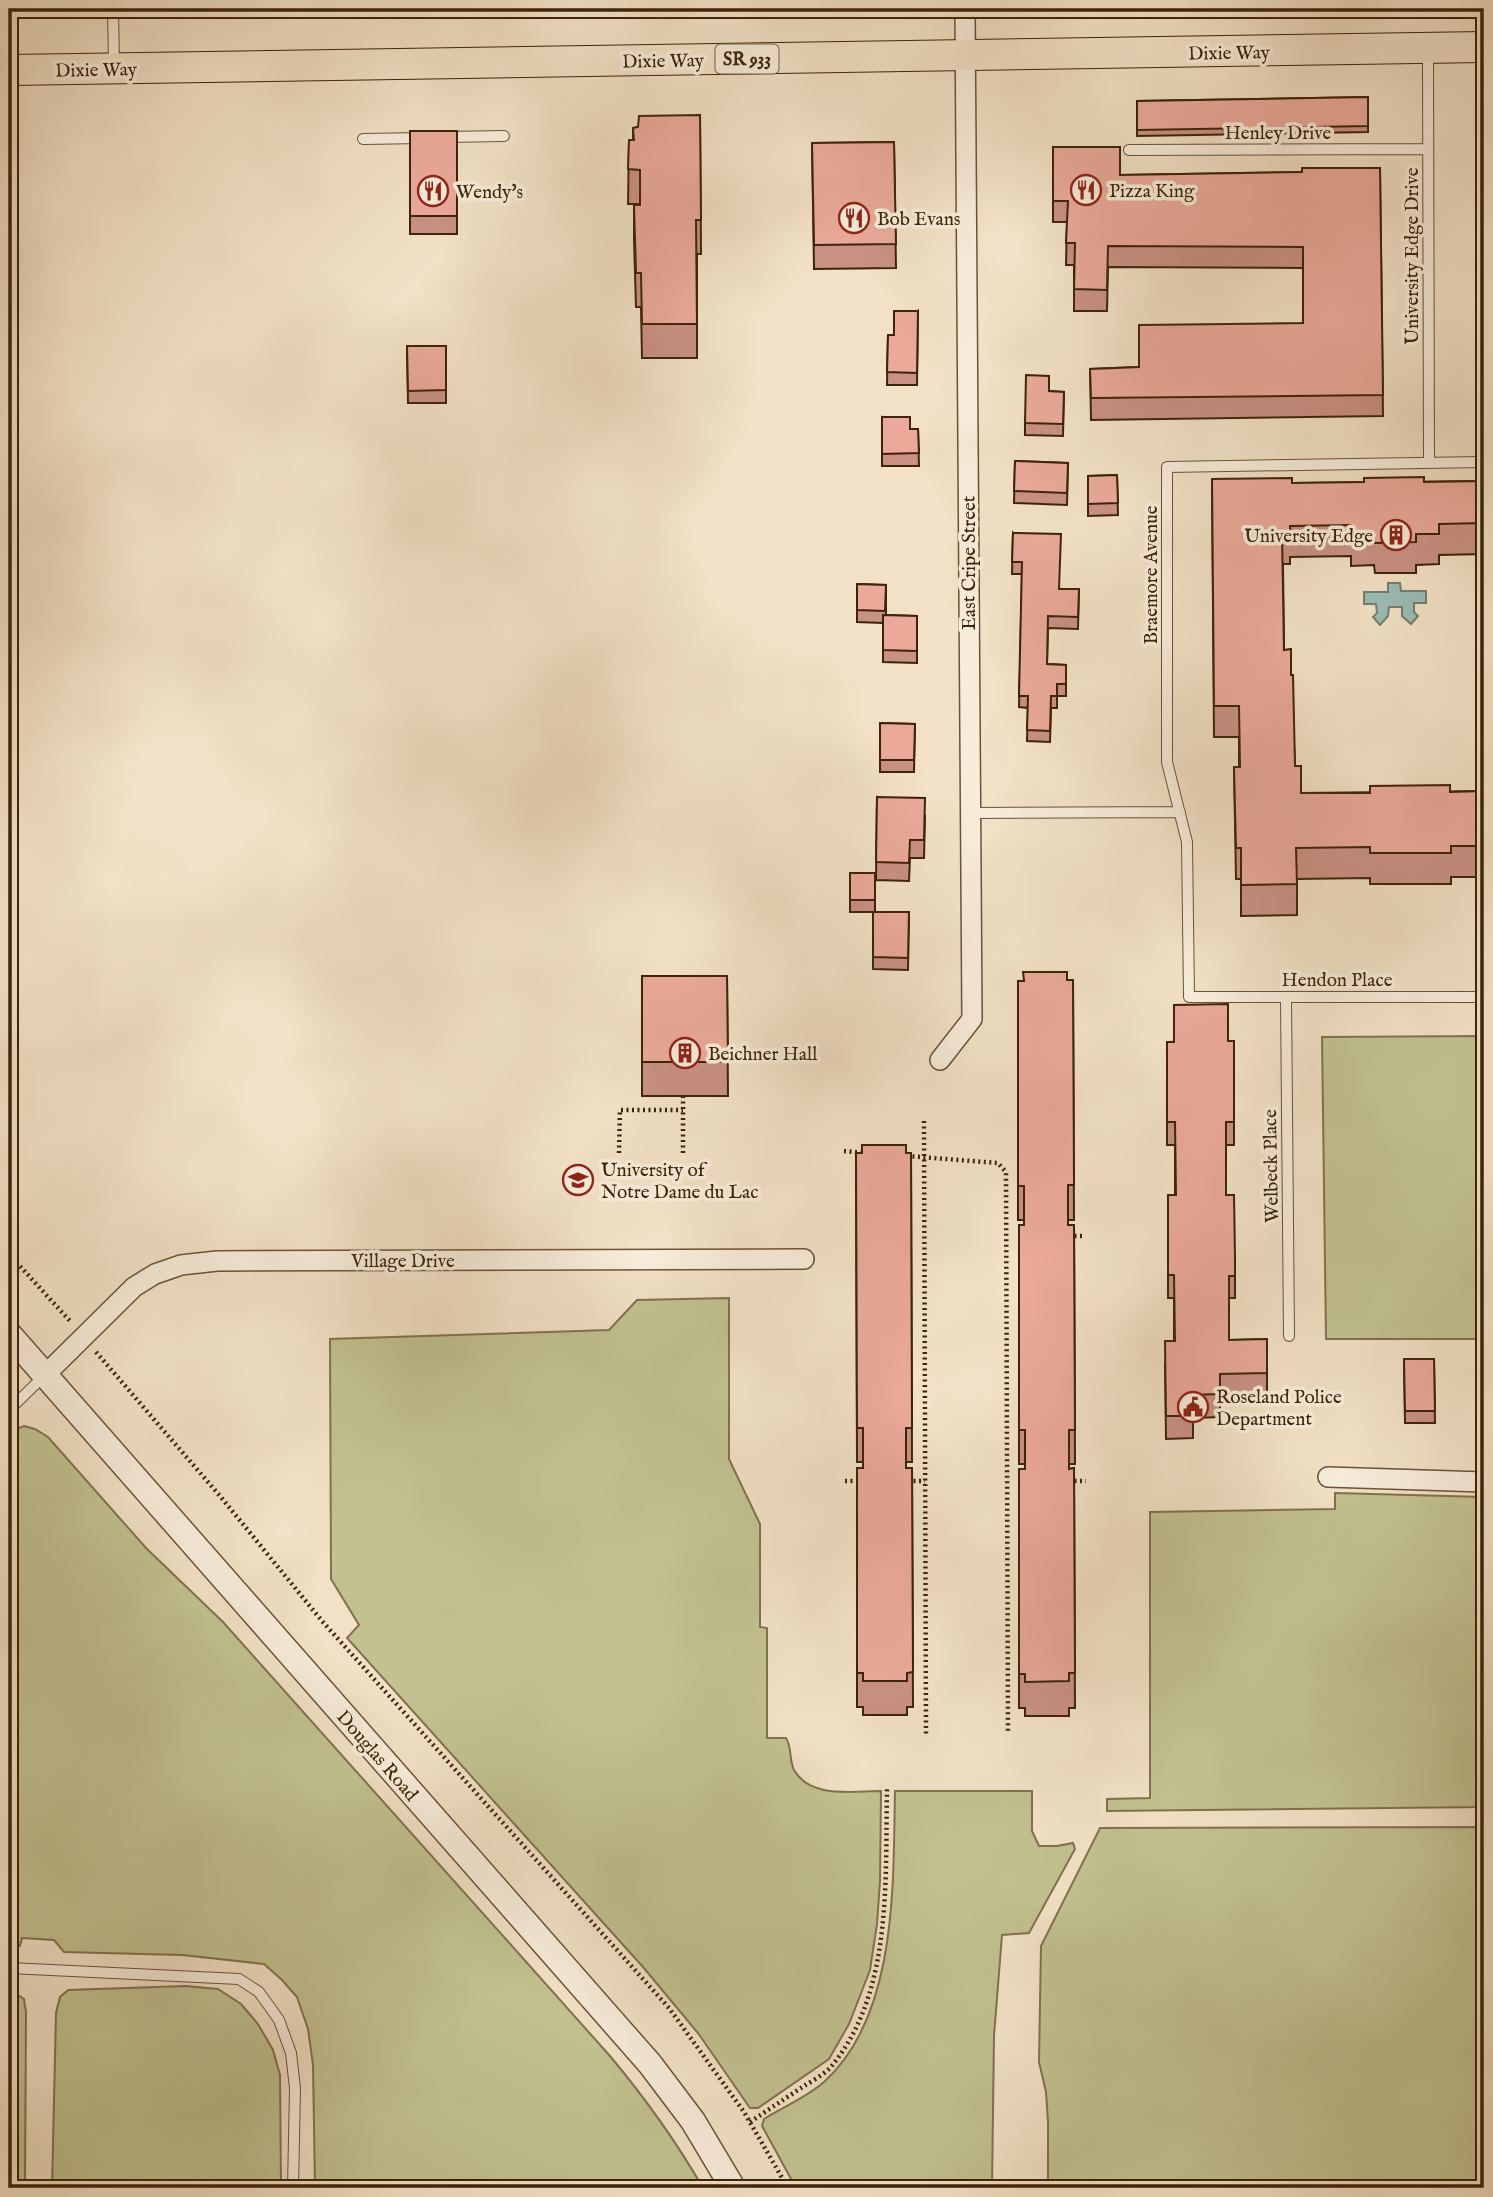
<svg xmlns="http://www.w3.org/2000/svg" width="1493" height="2197" font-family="'IM FELL English',serif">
  <rect width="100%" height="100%" fill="#f2e1c6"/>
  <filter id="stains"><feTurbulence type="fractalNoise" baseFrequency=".00286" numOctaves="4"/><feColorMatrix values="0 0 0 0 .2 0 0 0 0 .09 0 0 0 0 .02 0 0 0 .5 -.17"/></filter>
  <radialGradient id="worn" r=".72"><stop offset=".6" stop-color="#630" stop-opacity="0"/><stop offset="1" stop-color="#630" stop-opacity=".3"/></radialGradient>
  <path fill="#c2c190" stroke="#80724c" stroke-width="2" d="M1484,1036v303h-158l-4,-302z
    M729,1298v161l31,65v103l7,1v110h19c6,9 3,22 8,32 17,29 58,21 87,21l-1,90 -3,43 -7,46 -21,54 -20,35 -71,49h-8l-52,-75 -55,-66 -296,-329 12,-13 -28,-46 -1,-240 279,-9 28,-30z
    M24,1426l11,3 13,8 98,111 77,74 387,434c35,42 66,85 93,132h-388l-2,-123 -5,-36 -11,-32 -15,-17 -18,-16 -82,-9 -118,-3 -10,-12 -32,-2 -2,8 -11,4v-518z
    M1335,1493l149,4v310l-377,4v-12l43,-1v-286l185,-3z
    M895,1791h137v40l7,15h18l16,-3 2,6 -46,84 -27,2 -8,101 -2,152h-196l-34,-62 2,-7c19,-12 43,-22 60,-37 74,-67 69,-199 71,-291z
    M1484,1827v361h-436v-66l-2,-30 -7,-30 2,-116 59,-118z
    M186,1986l32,3 23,15 17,20 15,26 7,25 1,113h-229l4,-175 4,-16 8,-7z
    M9,1989l15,10 2,13 -1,176h-16z"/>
  <path fill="#9bbdb6" stroke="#757f70" stroke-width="2" d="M1388,583h12l1,8h25v12h-12v9l4,4 -7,8 -9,-8v-9h-13l-1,9 -8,9 -7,-8 4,-4 -1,-9h-12v-12h24z"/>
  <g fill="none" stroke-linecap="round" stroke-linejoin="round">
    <g stroke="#6a5238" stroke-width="12">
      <path id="service" d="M113,9l1,56
        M1428,51l1,412
        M445,137l59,-1
        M363,139l60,-1
        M1129,150l299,-1
        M1484,462l-317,5v295l20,80 2,155h295
        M970,813l210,-1
        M1286,997l3,339
        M9,1410l35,-34
        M9,1968l230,11 20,13 20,28 12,33 4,35 -2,100"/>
    </g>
    <g stroke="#6a5238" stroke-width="22">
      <path id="minor" d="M940,1060l32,-41 -7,-1010
        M44,1376l90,-89 21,-13 26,-9 36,-4 587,-2
        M1328,1477l156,5"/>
    </g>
    <g stroke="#6a5238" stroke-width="27">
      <path id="tertiary" d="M9,1334l641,730 43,57 40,67"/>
    </g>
    <g stroke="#3d2308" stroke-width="32">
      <path id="primary" d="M9,70l1475,-23"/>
    </g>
    <path stroke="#3d2308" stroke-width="4.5" stroke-dasharray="2 3.5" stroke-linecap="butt" d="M683,1096v57
      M924,1121l2,613
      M844,1151l23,2
      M619,1153l1,-43h63
      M907,1156l91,7 8,9 2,562
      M1069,1236h16
      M9,1254l61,67
      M96,1352l124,144 102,125 347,387 75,104 44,76
      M845,1481h16
      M908,1481h17
      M1069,1481h17
      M750,2122c18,-12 36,-24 54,-36 8,-5 19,-11 26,-18 63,-74 55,-187 57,-279"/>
    <use href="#service" stroke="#f7ecda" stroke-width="10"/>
    <use href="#minor" stroke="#f7ecda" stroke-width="19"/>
    <use href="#tertiary" stroke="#f7ecda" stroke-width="24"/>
    <use href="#primary" stroke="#f2e1c6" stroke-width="30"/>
  </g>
  <path fill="#c99184" stroke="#3d2308" stroke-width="2" d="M9,9h32l-2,4h-30z
    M1368,97v35l-231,4v-35z
    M700,115l1,139h-4v104h-55l-1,-51h-5l-2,-67v-35l6,-1h-12l1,-64h4v-12z
    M410,131h47v103h-47z
    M894,142l2,126 -82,1 -2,-126z
    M1053,147l67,28 182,-3 78,-4 3,248 -292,4 -1,-51 49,-2 164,-44v-55l-195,-1 -1,44h-33v-46h-8l1,-43h-14z
    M918,311l-1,74h-30l1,-50h6z
    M407,346h39v57h-38z
    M1049,391l15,1 -1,44 -38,-1v-12z
    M882,417l28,12h8l1,37h-37z
    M1015,461l53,2 -1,42 -53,-2z
    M1117,475l1,40 -30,1v-40z
    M1212,479l80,4 192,-2v73l-45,1v9l-23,1v8h-41l-1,-8 -23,1v-10l-61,1v7h-7l1,86 7,25 4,91 6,27 183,-2v86h-33v7h-81v-6l-73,1v36l-56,1v-37h-5l-2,-112h5v-30h-25z
    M1013,533l46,56h20l-1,40 -30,-1 -1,36 19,1v31h-9v12h-6l-1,34 -23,-1 1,-33 -9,-1 3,-133h-10z
    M857,584l29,1v30l31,1v47l-34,-1v-39l-26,-1z
    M880,723l35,1 -1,48h-34z
    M877,797l48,19 -1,42h-14l-1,23 -33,-1z
    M850,873h25v39h34l-1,58 -35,-1v-57h-23z
    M642,976h85l1,120h-86z
    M1073,980l1,240h-6v5h6l1,239h-6v5l5,-1 1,240h-6v8h-44v-8h-6v-239h6v-5h-6v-239h5v-5h-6v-239z
    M1234,1041v104h-8v50l9,62v41h-6v42l38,-1v57l-47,1v20l-27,1v20l-27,1 -1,-75 9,-23v-43h-6v-103h7v-50h-8v-103z
    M856,1153h55l1,309h-6v6h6l1,239h-6v8h-44v-8h-6v-239h6v-6h-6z
    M1404,1359h30l1,64h-30z"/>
  <path fill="#eaa999" stroke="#3d2308" stroke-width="2" d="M1368,97v29l-231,4v-29z
    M700,115l1,105h-5l1,104h-55l-1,-51h-5l-2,-68h6v-35l-12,-1 1,-29h5l-1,-12 5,-1 1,-11z
    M410,131h47v85h-47z
    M894,142l2,102 -82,1 -2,-102z
    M1053,147h67v28l182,-3v-4h78l3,227 -292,3 -1,-29 49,-2v-42l164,-2v-76l-195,-1 -1,44 -33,-1 1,-46h-9l2,-42h-15z
    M894,311h24l-1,62 -30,-1 1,-37h6z
    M407,346h39v44l-38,1z
    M1026,375l23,1v15l15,1 -1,32 -38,-1z
    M882,417h28v12h8l1,24 -37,1z
    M1015,461l53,2 -1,30 -53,-2z
    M1117,475l1,28 -30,1v-28z
    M1424,477v5l60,-1v42l-45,1v10h-23v8l-41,1 -1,-8h-23v-10l-61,1v7h-8l2,117 7,-1v26h2l2,91h6v27h69v-7l80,-1v7l34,-1v55h-33v7h-81v-6l-74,1 1,36 -56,1v-37h-5l-2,-81h6l-1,-61h-25l-2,-227 80,-1v5l72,-1v-4z
    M1013,533l48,1 -2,55h20l-1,28 -30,-1 -1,48 19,1v19h-9v12h-6l-1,35 -23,-1 1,-34h-9l3,-134h-10z
    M857,584l29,1 -1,26 -28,-1z
    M883,615l34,1v35l-34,-1z
    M880,723l35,1 -1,36h-34z
    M877,797l48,1 -1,42h-14l-1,23 -33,-1z
    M850,873h25v27h-25z
    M873,912h36l-1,46 -35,-1z
    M1023,972h44v8h6l1,205h-6v40h6l1,205h-6v39l5,-1 1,205h-6v8l-44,1v-8h-6v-205h6v-39h-6v-205h5v-39h-6v-205h6z
    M642,976h85l1,86h-86z
    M1228,1004v37h6v81h-8v73h8l1,62v19h-6v64l38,-1v34l-47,1v20l-28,1 1,21h-27l-1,-75h10l-1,-66h-6v-80h8l-1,-73h-8v-80h7v-37z
    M862,1145h44v8h5l1,275h-6v40h6l1,204 -6,1v8h-44v-8h-6v-205h6v-40h-6l-1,-275h6z
    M1404,1359h30l1,52h-30z"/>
  <defs>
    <g id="restaurant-ring" transform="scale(1.575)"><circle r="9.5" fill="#f7ecda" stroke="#8f2418" stroke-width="1.5"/><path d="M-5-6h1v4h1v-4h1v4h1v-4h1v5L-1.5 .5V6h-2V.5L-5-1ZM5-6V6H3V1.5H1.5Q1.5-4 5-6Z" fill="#8f2418"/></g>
    <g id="building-ring" transform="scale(1.575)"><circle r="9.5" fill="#f7ecda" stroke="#8f2418" stroke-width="1.5"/><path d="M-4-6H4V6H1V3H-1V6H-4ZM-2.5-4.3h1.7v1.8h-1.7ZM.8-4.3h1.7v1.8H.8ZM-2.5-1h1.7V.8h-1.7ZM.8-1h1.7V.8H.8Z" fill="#8f2418"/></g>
    <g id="university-ring" transform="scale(1.575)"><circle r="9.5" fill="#f7ecda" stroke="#8f2418" stroke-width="1.5"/><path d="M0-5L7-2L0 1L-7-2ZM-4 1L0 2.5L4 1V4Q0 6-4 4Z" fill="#8f2418"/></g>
    <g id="civic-ring" transform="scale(1.575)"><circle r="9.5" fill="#f7ecda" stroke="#8f2418" stroke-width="1.5"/><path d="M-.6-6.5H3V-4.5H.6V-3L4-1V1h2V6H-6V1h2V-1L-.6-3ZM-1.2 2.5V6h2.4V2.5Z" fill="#8f2418"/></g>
  </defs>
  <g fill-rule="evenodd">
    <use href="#restaurant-ring" x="1086" y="190"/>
    <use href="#restaurant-ring" x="433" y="191"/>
    <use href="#restaurant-ring" x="854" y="218"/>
    <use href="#building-ring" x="1396" y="535"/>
    <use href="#building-ring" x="685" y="1053"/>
    <use href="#university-ring" x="578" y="1180"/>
    <use href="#civic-ring" x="1193" y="1407"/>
  </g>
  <g text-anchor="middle" stroke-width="7" stroke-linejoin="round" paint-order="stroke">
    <rect fill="#f7ecda" stroke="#755f47" stroke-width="2" x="715.5" y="44.5" width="63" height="29" rx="5"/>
    <g font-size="18" font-weight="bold" fill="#3d2308">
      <text x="747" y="65">SR 933</text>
    </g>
    <g font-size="19" fill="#3d2308" stroke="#f7ecda">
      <text transform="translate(1229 52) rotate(-1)" y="7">Dixie Way</text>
      <text transform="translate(663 60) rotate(-1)" y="7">Dixie Way</text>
      <text transform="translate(96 69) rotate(-1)" y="7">Dixie Way</text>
      <text x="1278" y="139">Henley Drive</text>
      <text transform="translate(1411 256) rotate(-90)" y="7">University Edge Drive</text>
      <text transform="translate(968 563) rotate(-90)" y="7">East Cripe Street</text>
      <text transform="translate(1150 575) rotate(-90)" y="7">Braemore Avenue</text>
      <text x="1337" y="986">Hendon Place</text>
      <text transform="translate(1270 1166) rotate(-91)" y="7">Welbeck Place</text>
      <text x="403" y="1267">Village Drive</text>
      <text transform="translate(378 1755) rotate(49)" y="7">Douglas Road</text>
    </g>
    <g font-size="19" fill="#3d2308" stroke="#f7ecda" text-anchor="start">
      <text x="1109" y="197">Pizza King</text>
      <text x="456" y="198">Wendy's</text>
      <text x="877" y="225">Bob Evans</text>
      <text x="1373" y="542" text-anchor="end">University Edge</text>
      <text x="708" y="1060">Beichner Hall</text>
      <text x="601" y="1176">University of<tspan x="601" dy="22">Notre Dame du Lac</tspan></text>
      <text x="1216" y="1403">Roseland Police<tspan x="1216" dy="22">Department</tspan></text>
    </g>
  </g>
  <rect width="1493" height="2197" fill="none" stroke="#f2e1c6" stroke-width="35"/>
  <rect x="10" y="10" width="1472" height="2176" fill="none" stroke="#3d2308" stroke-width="3.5"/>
  <rect x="18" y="18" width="1458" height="2162" fill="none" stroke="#3d2308" stroke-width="2"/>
  <rect width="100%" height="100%" filter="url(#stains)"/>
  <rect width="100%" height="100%" fill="url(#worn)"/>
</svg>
